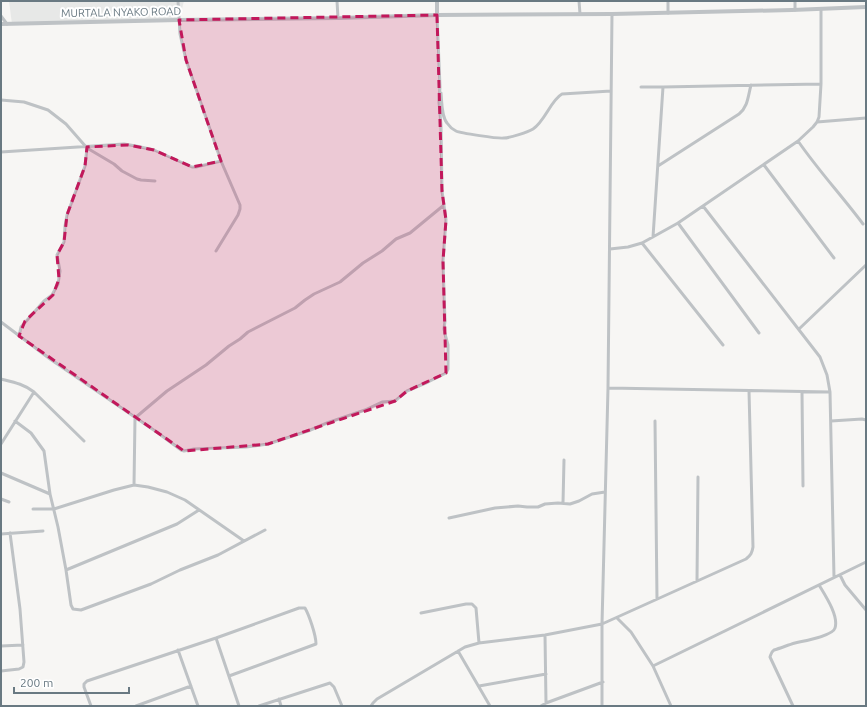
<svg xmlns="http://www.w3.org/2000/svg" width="867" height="707" font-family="Ubuntu,sans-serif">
  <rect width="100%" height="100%" fill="#f7f6f4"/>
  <path fill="#e7e8e7" d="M9,1h175l-5,19 -167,4z"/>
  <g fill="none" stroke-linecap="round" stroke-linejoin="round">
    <path stroke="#bec2c5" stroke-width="3" d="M178,1l2,33 6,26 35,101 19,44v4l-2,6 -22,36
      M337,1l1,17
      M579,1l1,13
      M668,1v12
      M795,1v9
      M437,15l3,72
      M1,16l6,8
      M641,87h22l158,-3
      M441,93c1,9 0,22 6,30 2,3 5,6 9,8 4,2 43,8 48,7 6,0 24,-6 29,-9 12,-8 18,-29 29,-35l49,-3
      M1,100l23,2 24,8 18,14 21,24 -2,18 -18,49 -2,11 -1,16 -7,13 3,16 -2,13 -6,11 -8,6 -23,26 -2,9
      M817,122l49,-4
      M798,141c20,29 44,55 65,83
      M87,148l27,16 8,7 15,8 4,1 14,1
      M1,152l123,-8 12,2 18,4 38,17h4l25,-6
      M764,165l70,93
      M658,166l81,-52c9,-7 9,-18 12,-29
      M703,206l117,151 7,18 3,17 4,185
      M678,223l81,110
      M653,237l10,-150
      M642,243l81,102
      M610,249l18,-2 14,-4 36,-20 120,-82 15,-14 4,-5 2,-5 2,-33v-75
      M1,322l49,37 108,74 23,17 3,1 10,-2 52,-2 22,-3 40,-13 19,-8 38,-13 17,-8 13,-1 12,-10 21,-9 18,-9 2,-4v-24l-3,-11 -1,-5 1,-8 -1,-28 -1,-32 3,-41 -4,-29 -1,-66 -2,-23 1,-15
      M799,329l67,-64
      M1,379c12,3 23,5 33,13l50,49
      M608,388l222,4
      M802,392l1,94
      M15,421l16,12 13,18 6,43 8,33 8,43 111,-46 22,-14
      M655,421l2,178
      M831,421l31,-2 4,1
      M1,444l33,-52
      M1,473l49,21
      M134,485l1,-67 32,-27 39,-26 23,-19 11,-7 8,-7 47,-24 10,-8 9,-6 26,-12 23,-19 19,-12 14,-12 14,-6 34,-28
      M1,499l8,3
      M563,503l1,-43
      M33,509h21l60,-19 20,-5 14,2 19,5 18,8 59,41
      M449,518l46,-10 23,-2 9,1h11l7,-3 13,-1 12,1 9,-3 13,-7 13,-2
      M1,534l42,-3
      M66,570l5,35 2,4 8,1 70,-26 29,-14 38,-15 47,-25
      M840,575l5,10 21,25
      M697,581l1,-104
      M421,613l45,-9h6l4,4 3,35
      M617,618l14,14 22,34 18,40
      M545,635l1,68
      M216,638l23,68
      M1,646l22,-1
      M178,650l20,56
      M458,651l32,55
      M653,666l213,-104
      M1,671l18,-2 4,-2 1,-5 -4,-53 -10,-76
      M479,686l67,-12
      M279,699l2,7
      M91,706l-7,-19v-3l3,-3 129,-43 83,-30h6c4,7 11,27 11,36l-87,32
      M136,706l55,-20
      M259,706l71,-23 4,4 8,19
      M371,706l2,-3 4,-4 88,-52 14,-4 66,-8 57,-11 144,-65c5,-4 6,-6 7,-12l-4,-156
      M541,706l5,-3 57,-21
      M602,706v-82l6,-236 4,-374
      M793,706l-23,-49c1,-3 1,-5 4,-7 7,-2 14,-5 21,-7 8,-2 38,-7 40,-15 4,-12 -10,-33 -16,-43"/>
    <path stroke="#bec2c5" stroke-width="4" d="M437,1v14
      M1,24l178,-4 159,-2 99,-3 175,-1 180,-4 74,-3"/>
  </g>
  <path fill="#c2185b" fill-opacity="0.2" stroke="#c2185b" stroke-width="3" stroke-dasharray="8 5" stroke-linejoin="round" d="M437,15l5,176 4,29 -3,41 3,112 -39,18 -12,10 -127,43 -84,7 -165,-115 6,-15 28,-26 6,-16 -2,-24 7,-13 3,-27 18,-49 2,-19 41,-2 26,5 38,17 29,-6 -35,-101 -7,-40z"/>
  <g text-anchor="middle" stroke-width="4" stroke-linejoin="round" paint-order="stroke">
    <g font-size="11" fill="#697982" stroke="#fff">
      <text transform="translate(121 12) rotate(-1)" y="4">MURTALA NYAKO ROAD</text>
    </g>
  </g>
  <rect width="867" height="707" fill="none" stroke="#697982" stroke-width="4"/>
  <path d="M14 687v6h115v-6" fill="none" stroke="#697982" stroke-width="2"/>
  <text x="20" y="687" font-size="12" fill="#697982" stroke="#ffffff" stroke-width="3" paint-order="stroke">200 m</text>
</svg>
